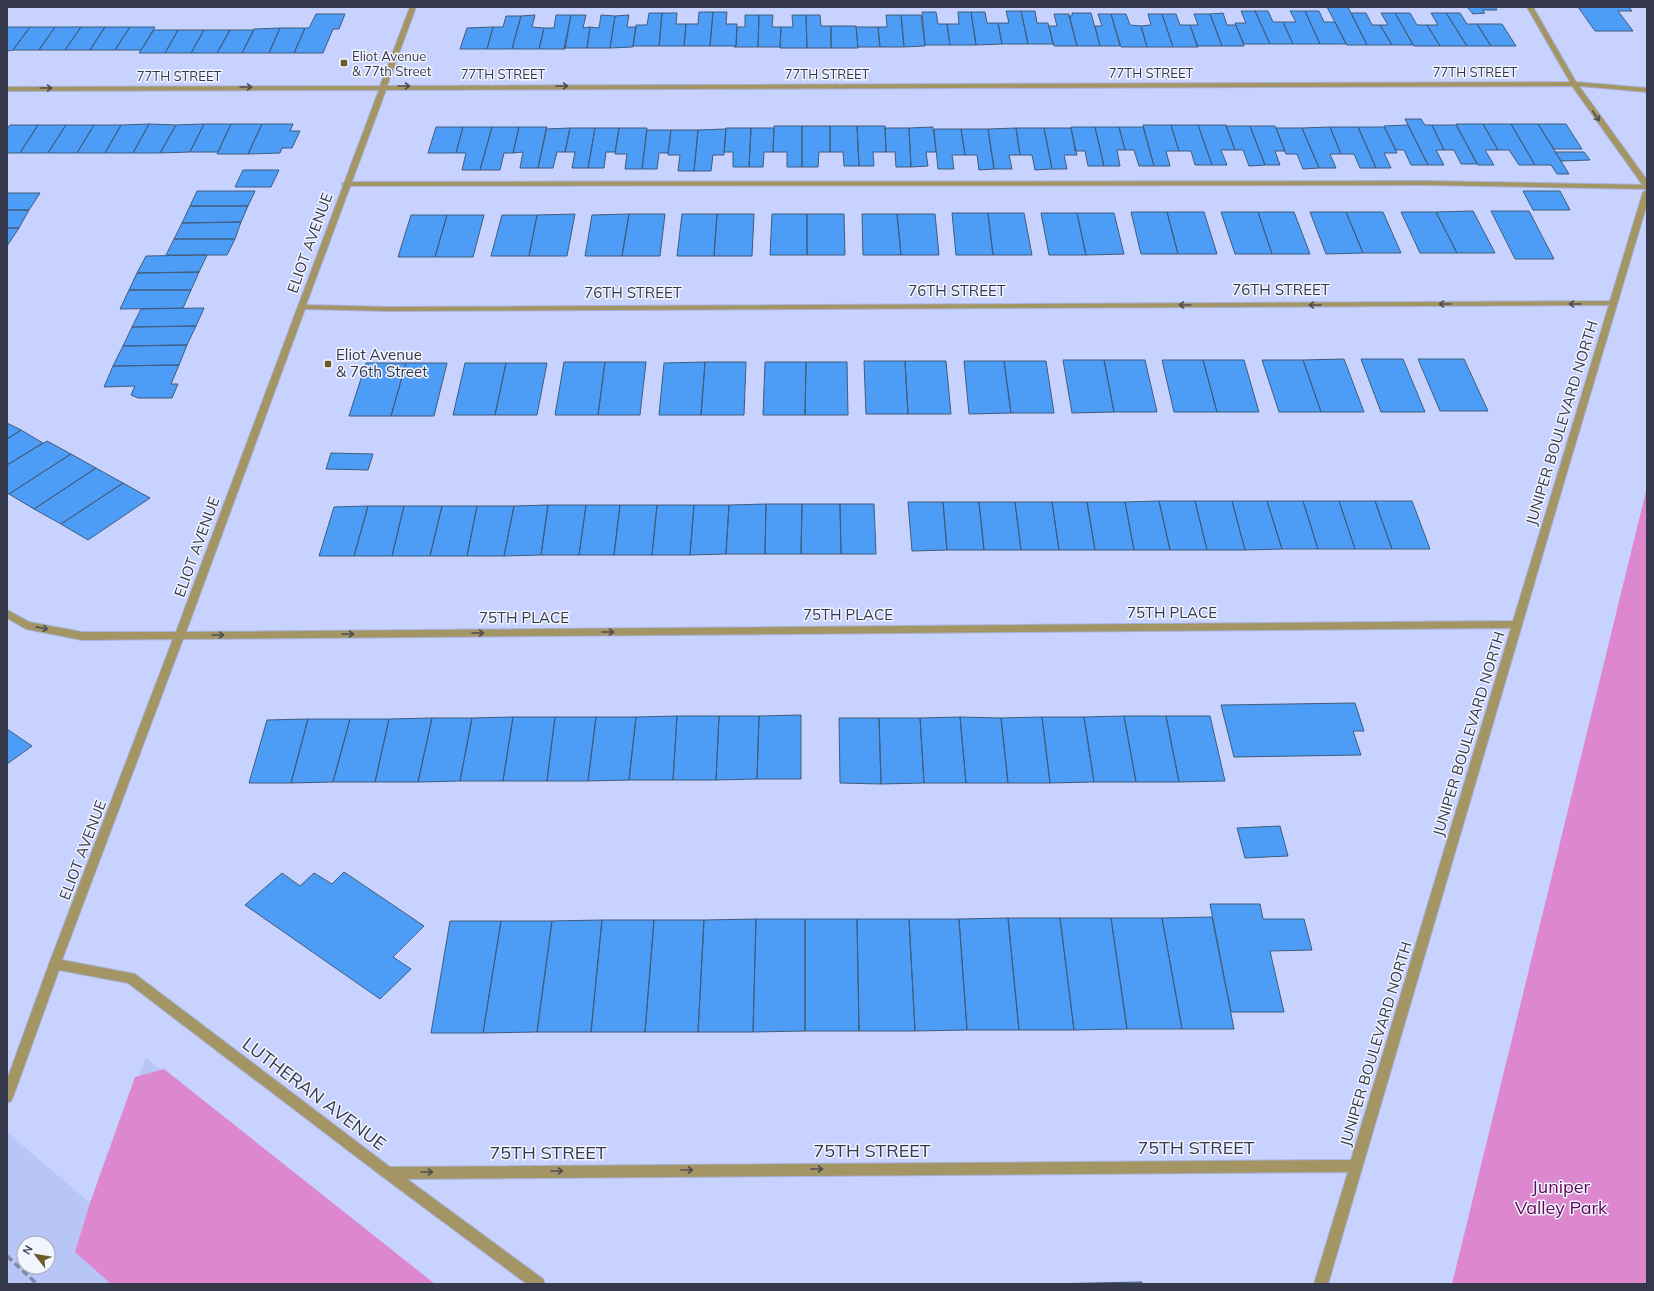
<svg xmlns="http://www.w3.org/2000/svg" width="1654" height="1291" font-family="Mulish,sans-serif">
  <rect width="100%" height="100%" fill="#c7d2fe"/>
  <path fill="#b8c5f7" fill-rule="evenodd" d="M146,1058l281,226h-420v-152l83,71zM24,1243h24v24h-24z"/>
  <path fill="#dd87cf" d="M1647,487v797h-195z
    M164,1069l271,215h-324l-36,-32 15,-49 45,-126z"/>
  <path fill="#4d9cf5" stroke="#415c7c" d="M1327,7h21l19,38h-20z
    M1467,7h28l2,3h-15l3,3 -12,1z
    M1578,7h51l3,4h-14l15,20h-38z
    M1006,11h15l7,33h-26l-4,-21h11z
    M1021,11h14l2,12h11l5,21h-25z
    M1241,11h14l15,33h-26l-9,-21h11z
    M1255,11h13l5,11h10l10,22h-23z
    M1290,11h15l15,33h-27l-10,-22h13z
    M1305,11h14l5,11h11l11,22h-26z
    M699,12h14l-3,34h-26l2,-22h12z
    M713,12h14l-1,12h11l-1,22h-26z
    M922,12h14l2,12h9l3,21h-25z
    M958,12h13l5,33h-26l-3,-21h12z
    M971,12h14l2,11h11l4,21 -26,1z
    M649,13h13l-3,33h-26l3,-21h11z
    M662,13h15l-1,11h10l-2,22h-25z
    M1072,13h19l9,33h-23l-8,-30h3z
    M1223,13l4,12h9l8,21h-22l-12,-32z
    M1351,13h15l6,12h8l12,20h-25z
    M1381,13h14l18,32h-21l-12,-20h8z
    M1395,13h15l7,12h10l13,21h-26z
    M1431,13h15l21,33h-27l-13,-21h11z
    M1446,13h14l7,11h10l14,22h-24z
    M316,14h29l-6,15h-6l-10,24h-29l11,-25h4z
    M1054,14h15l8,32h-23l-5,-20h8z
    M1098,14h13l9,32h-20l-5,-20h7z
    M1111,14h15l4,11 11,1 6,21h-26z
    M1148,14h14l11,33h-26l-6,-21 10,-1z
    M1162,14h14l4,11h10l8,22h-25z
    M1194,14h16l12,32h-25l-7,-21h8z
    M535,15l-3,12 12,1 -5,21h-27l9,-33z
    M556,15h15l-6,34h-26l5,-21h10z
    M571,15h15l-3,13 7,-1 -3,21h-23z
    M601,15l14,1 -5,32h-23l3,-21 9,1z
    M629,15l-2,12h9l-3,20 -23,1 5,-32z
    M745,15h14l-1,32h-24l2,-1 1,-19h8z
    M759,15h14l-1,12h9l-1,20h-22z
    M792,15h14l1,33h-27l1,-21h12z
    M806,15h14l1,11h10v22h-24z
    M886,15h15l3,32h-24l-2,-20h9z
    M901,15h20l4,31 -21,1z
    M506,16h15l-9,33h-25l6,-22h10z
    M1477,24h25l14,22h-25z
    M831,26h25l2,22h-27z
    M7,27h23l-17,23 -6,1z
    M30,27h25l-16,23h-26z
    M55,27h26l-16,23h-26z
    M81,27h24l-15,23h-25z
    M105,27h25l-15,23h-25z
    M130,27h25l-14,23h-26z
    M493,27l-6,22h-27l7,-21z
    M856,27h22l2,20h-22z
    M280,28l-11,25h-27l12,-24z
    M280,28h25l-11,25h-25z
    M154,30h24l-13,23h-26z
    M178,30h26l-13,23h-26z
    M204,30h26l-13,23h-26z
    M230,30h24l-12,23h-25z
    M1405,119h16l4,6h7l12,25h-8l8,15h-16z
    M149,124l-16,29h-28l16,-28z
    M149,124l27,1 -16,28h-27z
    M204,124l-14,28 -30,1 16,-28z
    M204,124h27l-13,28h-28z
    M231,124h31l-14,30h-31z
    M262,124h31l-3,7h10l-8,17h-10l-2,5 -32,1z
    M1456,124h27l15,26h-13l9,15h-16z
    M1483,124h28l24,41h-16l-10,-15h-11z
    M1511,124h27l31,50h-12l-6,-9h-16z
    M1538,124h28l16,25h-28z
    M10,125h28l-18,28h-13v-24z
    M38,125h28l-18,28h-28z
    M66,125h28l-17,28h-29z
    M94,125h27l-16,28h-28z
    M1143,125h28l8,26h-13l4,15h-16z
    M1171,125h27l14,40h-17l-4,-14h-12z
    M1198,125h28l9,25h-14l6,15h-15z
    M1408,125l20,40h-17l-7,-15h-8l-12,-24z
    M1432,125h24l21,39h-16l-7,-14h-10z
    M774,126h28v41h-15v-15h-14z
    M802,126h28v26h-11l-1,15h-16z
    M830,126h27l2,40h-15l-1,-14h-13z
    M857,126h28l1,26h-13l1,14h-15z
    M1226,126h24l15,39 -16,1 -6,-16h-8z
    M1250,126h25l10,25h-10l5,14h-15z
    M436,127h27l-7,26h-28z
    M463,127h29l-12,43h-18l4,-17h-10z
    M492,127h27l-6,26h-9l-4,17h-20z
    M519,127h28l-9,41h-18l3,-16 -10,1z
    M933,127l3,25h-10l2,14 -17,1 -2,-39z
    M1071,127h24l9,39h-16l-3,-15h-10z
    M1095,127h24l6,23h-8l3,16h-16z
    M1119,127h24l11,39h-15l-5,-16h-9z
    M1330,127l11,27h-11l6,14h-17l-17,-40z
    M1330,127h28l18,41h-16l-6,-14h-13z
    M1358,127h26l13,26h-13l7,15h-15z
    M570,128l-5,24h-8l-4,16h-15l8,-39z
    M570,128h25l-7,40h-16l3,-16h-10z
    M595,128h24l-4,24h-9l-2,16h-16z
    M619,128h28l-5,41h-17l2,-15h-12z
    M726,128h25l-2,39h-16v-15h-9z
    M751,128h23l-1,24h-9l-1,15h-14z
    M885,128h24l2,39h-15l-1,-15h-9z
    M1016,128l4,27h-11l3,14h-18l-6,-40z
    M1016,128h28l8,41 -17,1 -3,-15h-12z
    M1044,128h27l6,27h-13l3,14h-15z
    M1276,128h26l17,40 -16,1 -6,-15h-11z
    M726,129l-2,26h-11l-2,16h-17l4,-41z
    M934,129h27l4,26h-13l2,14h-16z
    M961,129h27l6,40 -15,1 -2,-15h-12z
    M647,130h24l-3,23h-9l-2,16h-15z
    M671,130h27l-4,41h-16l2,-16h-12z
    M1555,152h29l6,8 -29,1z
    M243,170h36l-8,17h-36z
    M197,191h58l-7,15h-58z
    M1523,191h37l10,19h-37z
    M7,193h33l-11,17h-22z
    M190,206h58l-7,16 -59,1z
    M7,210h22l-10,18h-12z
    M1473,211l22,42h-38l-21,-41z
    M1491,211h38l25,48h-39z
    M1131,212h36l11,42h-37z
    M1167,212h37l13,42h-39z
    M1221,212h37l14,42h-37z
    M1258,212h36l16,42h-38z
    M1310,212h36l17,41 -37,1z
    M1346,212h37l18,41h-38z
    M1401,212h35l21,41h-37z
    M952,213h36l5,42h-37z
    M988,213h36l8,42h-39z
    M1041,213h36l9,42h-37z
    M1077,213h37l10,41 -38,1z
    M575,214l-8,42h-38l8,-41z
    M629,214l-7,42h-37l7,-41z
    M629,214h36l-5,42h-38z
    M682,214h35l-3,42h-37z
    M717,214h37l-2,42h-38z
    M772,214h35v41h-37z
    M807,214h37l1,41h-38z
    M862,214h35l4,41h-38z
    M897,214h38l4,41h-38z
    M411,215h36l-12,42h-37z
    M447,215h37l-11,42h-38z
    M502,215h35l-8,41h-38z
    M241,222l-6,17h-61l8,-16z
    M7,228h12l-12,18z
    M174,239h61l-8,16h-61z
    M207,255l-8,17 -62,1 9,-17z
    M199,272l-8,18h-62l8,-17z
    M129,290h62l-8,18 -63,1z
    M204,308l-8,18 -64,1 9,-18z
    M196,326l-9,19 -64,1 9,-19z
    M187,345l-8,20 -66,1 10,-20z
    M1344,359l20,53h-43l-18,-52z
    M1361,359h42l22,53h-44z
    M1418,359h46l24,52h-48z
    M1063,360h41l10,52 -42,1z
    M1104,360h41l12,52h-43z
    M1162,360h41l14,52h-43z
    M1203,360h41l15,52h-42z
    M1262,360h41l18,52h-42z
    M864,361h41l3,53h-42z
    M905,361h41l5,53h-43z
    M964,361h40l7,52 -42,1z
    M1004,361h42l8,52h-43z
    M564,362h41l-7,53h-43z
    M605,362h41l-6,53h-42z
    M705,362l-4,53h-42l5,-52z
    M705,362h41l-2,53h-43z
    M765,362h41l-1,53h-42z
    M806,362h41l1,53h-43z
    M366,363h40l-15,53h-42z
    M406,363h41l-13,53h-43z
    M465,363h41l-11,52h-42z
    M506,363h41l-10,52h-42z
    M179,365l-8,19h7l-6,14h-34l-7,-3 4,-9 -31,1 9,-21z
    M7,423l14,7 -14,9z
    M21,430l22,13 -36,22v-26z
    M47,441l24,13 -62,40 -2,-1v-28z
    M331,453l42,1 -5,16 -42,-1z
    M71,454l25,14 -62,41 -25,-15z
    M96,468l27,15 -62,41 -27,-15z
    M123,483l27,15 -62,42 -27,-16z
    M1159,501l11,49h-36l-9,-48z
    M1159,501h36l12,49h-37z
    M1195,501h37l13,49h-38z
    M1232,501h35l15,48 -37,1z
    M1267,501h36l15,48h-36z
    M1303,501h36l16,48h-37z
    M1339,501h36l17,48h-37z
    M1375,501h37l18,48h-38z
    M908,502h35l4,48 -35,1z
    M943,502h36l5,48h-37z
    M979,502h36l6,48h-37z
    M1015,502h37l7,48h-38z
    M1052,502h35l8,48h-36z
    M1087,502h38l9,48h-39z
    M766,504l-1,50h-39l3,-49z
    M766,504h36l-1,50h-36z
    M802,504h38l1,50h-40z
    M840,504h34l2,50h-35z
    M548,505l-7,50 -37,1 10,-50z
    M548,505h38l-7,50h-38z
    M586,505h34l-6,50h-35z
    M620,505h37l-5,50h-38z
    M657,505h37l-4,50h-38z
    M694,505h35l-3,49 -36,1z
    M368,506l-14,50h-35l15,-49z
    M368,506h36l-12,50h-38z
    M404,506h38l-12,50h-38z
    M442,506h35l-10,50h-37z
    M477,506h37l-10,50h-37z
    M1355,703l9,28h-11l8,24 -127,2 -13,-52z
    M801,715v64h-44l2,-63z
    M677,716l-4,64h-44l7,-63z
    M677,716h42l-3,64h-43z
    M719,716h40l-2,63 -41,1z
    M1124,716l12,66h-42l-10,-65z
    M1124,716h42l13,66h-43z
    M1166,716h44l15,65 -46,1z
    M513,717l-10,64h-43l12,-63z
    M513,717h42l-8,64h-44z
    M555,717h41l-8,64h-41z
    M596,717h40l-7,63 -41,1z
    M960,717l6,66h-42l-4,-65z
    M960,717l41,1 7,65h-42z
    M1042,717l8,66h-42l-7,-65z
    M1042,717h42l10,65 -44,1z
    M432,718l-14,64h-43l14,-63z
    M432,718h40l-12,63 -42,1z
    M839,718h40l2,66 -41,-1z
    M879,718h41l4,65 -43,1z
    M308,719l-17,64h-42l18,-63z
    M308,719h42l-17,63 -42,1z
    M350,719h39l-14,63h-42z
    M7,729l25,17 -25,18z
    M1280,826l8,30 -43,2 -8,-30z
    M344,872l80,54 -31,31 18,12 -31,30 -135,-94 37,-32 18,13 14,-13 18,11z
    M1210,904h50l3,15h41l8,31 -42,1 14,61h-53z
    M1212,917l22,112h-52l-20,-111z
    M1008,918l11,112h-52l-8,-111z
    M1008,918h52l14,112h-55z
    M1060,918h51l16,111 -53,1z
    M1111,918h51l20,111h-55z
    M756,919l-3,113h-55l6,-112z
    M756,919h49v112l-52,1z
    M805,919h52l2,112h-54z
    M857,919h52l6,112h-56z
    M909,919h50l8,111 -52,1z
    M602,920l-11,112h-54l15,-111z
    M602,920h52l-9,112h-54z
    M654,920h50l-6,112h-53z
    M450,921h51l-18,112h-52z
    M501,921h51l-15,111 -54,1z
    M1142,1282l-1,2h-95z"/>
  <g fill="none" stroke-linecap="round" stroke-linejoin="round">
    <g stroke="#a7b0d6" stroke-width="2">
      <path id="service" d="M1425,181l222,4v4l-222,-4 -1079,1 -4,-2 4,-2z"/>
    </g>
    <g stroke="#a7b0d6" stroke-width="2">
      <path id="minor" d="M410,7h6l-29,79 1183,-4 -43,-75h6l43,75 71,6v4l-68,-6 68,94v7h-3l-72,-101 -1186,4 -80,215 82,2 1222,-6 33,-109 4,-2v14l-83,278 -236,802h-14l34,-112 -941,7 136,100 2,5h-18l-144,-107 -255,-194 -69,-13 -46,127 -2,4 -4,2v-23l42,-116 124,-325 -91,1 -56,-11 -19,-11v-8l22,12 53,10h94l203,-542 -372,1v-4l373,-1zM1609,305l-96,316 -1327,11 119,-323 83,2zM1511,628l-160,532 -961,7 -255,-193 -73,-14 121,-321z"/>
    </g>
    <use href="#service" fill="#a49564" fill-rule="evenodd"/>
    <use href="#minor" fill="#a49564" fill-rule="evenodd"/>
    <path stroke="#8188a8" stroke-width="3.5" stroke-dasharray="7 3.5" stroke-linecap="butt" d="M7,1256l30,28"/>
  </g>
  <defs><path id="oneway-shaft" d="M-6 0H5M1.5-3L5.5 0L1.5 3" fill="none" stroke-width="1.6" stroke-linecap="round" stroke-linejoin="round"/></defs>
  <g stroke="#504f50">
    <use href="#oneway-shaft" transform="translate(404 86)"/>
    <use href="#oneway-shaft" transform="translate(562 86)"/>
    <use href="#oneway-shaft" transform="translate(246 87)"/>
    <use href="#oneway-shaft" transform="translate(46 88)"/>
    <use href="#oneway-shaft" transform="translate(1596 116) rotate(56)"/>
    <use href="#oneway-shaft" transform="translate(1445 304) rotate(180)"/>
    <use href="#oneway-shaft" transform="translate(1575 304) rotate(180)"/>
    <use href="#oneway-shaft" transform="translate(1185 305) rotate(180)"/>
    <use href="#oneway-shaft" transform="translate(1315 305) rotate(180)"/>
    <use href="#oneway-shaft" transform="translate(42 628) rotate(11)"/>
    <use href="#oneway-shaft" transform="translate(608 632)"/>
    <use href="#oneway-shaft" transform="translate(478 633)"/>
    <use href="#oneway-shaft" transform="translate(348 634)"/>
    <use href="#oneway-shaft" transform="translate(218 635)"/>
    <use href="#oneway-shaft" transform="translate(817 1169)"/>
    <use href="#oneway-shaft" transform="translate(687 1170)"/>
    <use href="#oneway-shaft" transform="translate(557 1171)"/>
    <use href="#oneway-shaft" transform="translate(427 1172)"/>
  </g>
  <g fill="#6b5c29" stroke="#f2f5fe" stroke-width="1.5">
    <rect x="340" y="59" width="8" height="8" rx="2"/>
    <rect x="324" y="360" width="8" height="8" rx="2"/>
  </g>
  <g text-anchor="middle" stroke-width="3" stroke-linejoin="round" paint-order="stroke">
    <g font-size="13" fill="#34384a" stroke="#f2f5fe" text-anchor="start">
      <text x="352" y="61">Eliot Avenue<tspan x="352" dy="15">&amp; 77th Street</tspan></text>
    </g>
    <g font-size="13" fill="#34384a" stroke="#f2f5fe">
      <text x="1475" y="77">77TH STREET</text>
      <text x="1151" y="78">77TH STREET</text>
      <text x="503" y="79">77TH STREET</text>
      <text x="827" y="79">77TH STREET</text>
      <text x="179" y="81">77TH STREET</text>
    </g>
    <g font-size="15" fill="#34384a" stroke="#f2f5fe">
      <text transform="translate(310 243) rotate(-70)" y="5">ELIOT AVENUE</text>
      <text x="1281" y="295">76TH STREET</text>
      <text x="957" y="296">76TH STREET</text>
      <text x="633" y="298">76TH STREET</text>
      <text transform="translate(1562 423) rotate(-73)" y="5">JUNIPER BOULEVARD NORTH</text>
      <text transform="translate(197 547) rotate(-70)" y="5">ELIOT AVENUE</text>
      <text x="1172" y="618">75TH PLACE</text>
      <text x="848" y="620">75TH PLACE</text>
      <text x="524" y="623">75TH PLACE</text>
      <text transform="translate(1469 734) rotate(-73)" y="5">JUNIPER BOULEVARD NORTH</text>
      <text transform="translate(83 850) rotate(-69)" y="5">ELIOT AVENUE</text>
      <text transform="translate(1376 1044) rotate(-73)" y="5">JUNIPER BOULEVARD NORTH</text>
    </g>
    <g font-size="15" fill="#34384a" stroke="#f2f5fe" text-anchor="start">
      <text x="336" y="360">Eliot Avenue<tspan x="336" dy="17">&amp; 76th Street</tspan></text>
    </g>
    <g font-size="18" fill="#34384a" stroke="#f2f5fe">
      <text transform="translate(314 1094) rotate(37)" y="6">LUTHERAN AVENUE</text>
      <text x="1196" y="1154">75TH STREET</text>
      <text x="872" y="1157">75TH STREET</text>
      <text x="548" y="1159">75TH STREET</text>
    </g>
    <g font-size="18" fill="#600657" stroke="#f2f5fe">
      <text x="1561" y="1193">Juniper<tspan x="1561" dy="21">Valley Park</tspan></text>
    </g>
  </g>
  <rect width="1654" height="1291" fill="none" stroke="#34384a" stroke-width="16"/>
  <g transform="translate(36 1255) rotate(301)"><circle r="19" fill="#f2f5fe" stroke="#a6a9b6"/>
  <path d="M0-3L7 15L0 10L-7 15Z" fill="#6b5c29"/>
  <text y="-6" font-size="11" font-weight="bold" text-anchor="middle" fill="#34384a">N</text>
  </g>
</svg>
